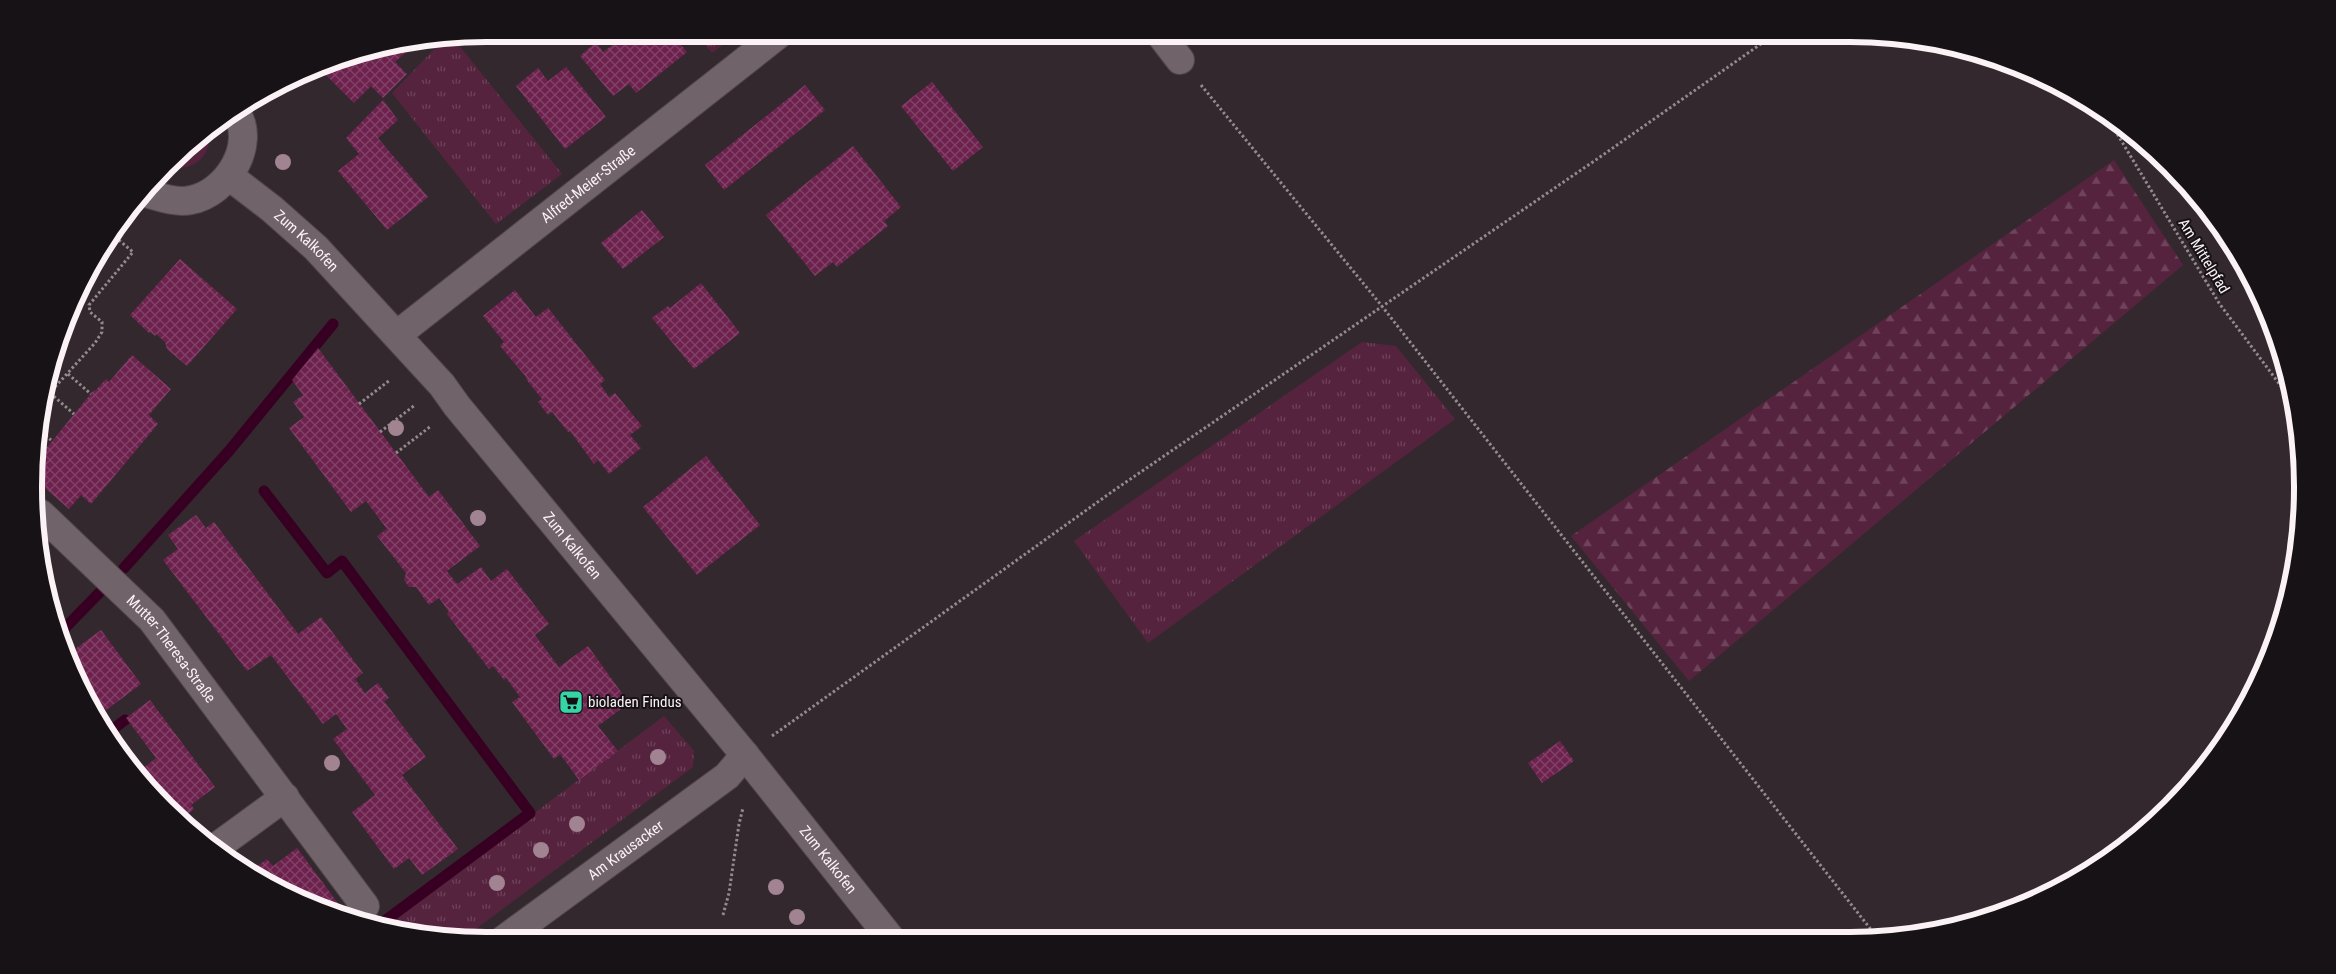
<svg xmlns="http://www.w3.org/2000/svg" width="2336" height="974" font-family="'Roboto Condensed',sans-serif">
  <defs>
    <pattern id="grass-tufts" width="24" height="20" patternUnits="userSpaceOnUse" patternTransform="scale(1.25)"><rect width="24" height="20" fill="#56233f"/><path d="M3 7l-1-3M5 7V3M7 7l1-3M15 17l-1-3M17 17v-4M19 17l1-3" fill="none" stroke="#6f435b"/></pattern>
    <pattern id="forest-firs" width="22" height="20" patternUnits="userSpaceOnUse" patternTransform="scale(1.25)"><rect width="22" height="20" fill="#56233f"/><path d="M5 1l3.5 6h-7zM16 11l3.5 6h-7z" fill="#6f435b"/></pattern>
    <pattern id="building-cross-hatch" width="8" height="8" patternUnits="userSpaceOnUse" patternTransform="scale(1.25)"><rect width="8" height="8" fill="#6d224e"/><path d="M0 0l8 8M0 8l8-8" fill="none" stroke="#834368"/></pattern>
  </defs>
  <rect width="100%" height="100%" fill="#33282d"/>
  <path fill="url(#grass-tufts)" d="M696,34h41l-25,19z
    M454,39l108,135 -66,50 -104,-131 50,-52z
    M209,132c3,24 -15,39 -38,35l17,-21z
    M1362,342l34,4 59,73 -307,224 -74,-102z
    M664,716l30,35 -1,16 -228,170 -79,-13z"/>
  <path fill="url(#forest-firs)" d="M2114,160l69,105 -494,416 -118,-145z"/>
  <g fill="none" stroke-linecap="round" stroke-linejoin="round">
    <path stroke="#370022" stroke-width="11" d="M264,491l63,82 15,-12 188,252 -148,110
      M124,568l105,-117 104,-127
      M63,630l38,-39
      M108,733l17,-13"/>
  </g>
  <path fill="url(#building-cross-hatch)" d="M615,34h57l15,18 -51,41 -7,-9 -16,12 -33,-40 16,-14 7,10 16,-12z
    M407,47l2,2 -14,13 12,12 -24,24 -12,-12 -17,17 -33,-33 6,-6 14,-6z
    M566,67l40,50 -41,32 -49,-63 22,-18 10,13z
    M932,82l51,65 -30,24 -52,-65z
    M805,85l20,25 -101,80 -19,-25z
    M383,100l15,20 -20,18 50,59 -41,33 -49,-59 21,-17 -13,-16z
    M853,146l48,61 -17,14 4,5 -51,41 -4,-5 -18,14 -49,-61z
    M642,210l22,27 -41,32 -22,-26z
    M180,259l57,50 -50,57 -20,-17 -2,-7 -9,-8 -1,2 -5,-4 -1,1 -19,-18z
    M701,283l39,50 -46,36 -42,-51 16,-12 2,2z
    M515,290l21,27 12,-9 57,72 -5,4 9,13 6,-4 27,33 -12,9 11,13 -32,26 -11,-14 -4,4 -24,-33 -2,1 -16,-20 -4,3 -10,-13 4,-3 -16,-20 1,-1 -27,-32 4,-4 -21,-26z
    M318,348l111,149 9,-7 42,56 -33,25 10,13 24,-17 10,14 16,-12 42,55 -14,11 24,32 29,-21 41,57 -31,23 20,25 -39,29 -19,-26 -6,5 -42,-57 8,-5 -14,-19 -2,2 -11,-14 -4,3 -42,-55 2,-2 -10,-14 -10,7 -13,-18h-7l-5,-7 2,-7 -29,-37 10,-7 -21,-28 -15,11 -62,-84 15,-11 -11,-15 10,-7 -11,-15z
    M132,355l39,34 -22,26 9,9 -67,80 -10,-9 -12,14 -30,-26v-20l2,-2 -2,-4 55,-67 1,1 11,-12 3,3z
    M706,456l54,69 -63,50 -54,-68z
    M196,515l10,13 8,-6 84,112 23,-17 42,56 -8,6 10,14 13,-10 11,15 -5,3 42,56 -24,18 56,74 -36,26 -13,-17 -15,11 -42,-57 23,-17 -42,-56 14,-10 -11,-15 -13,10 -52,-69 -24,16 -84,-111 15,-11 -10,-14z
    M101,630l40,54 -44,33 -26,-65z
    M150,700l65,87 -24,18 3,4 -13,10 -35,-33 -9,-13 19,-15 -30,-40z
    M1560,741l14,20 -32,22 -14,-20z
    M297,848l43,58 -7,6 -80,-43 14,-10 6,7z"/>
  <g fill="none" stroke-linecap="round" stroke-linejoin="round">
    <g stroke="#50474b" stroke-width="30">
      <g id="minor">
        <path d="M1160,34l20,26"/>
        <path id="s1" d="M229,176l43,33 44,39 126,137 15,21 288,349 146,184"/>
        <path d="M149,194c14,4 28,9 42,6 36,-7 66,-55 45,-88"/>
        <path id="s2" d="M398,334l381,-300"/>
        <path id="s3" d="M41,514l111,106 213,286"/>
        <path d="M215,848l70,-51"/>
        <path id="s4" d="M503,940l224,-164 18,-21"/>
      </g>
    </g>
    <path stroke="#938a8e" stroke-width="3" stroke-dasharray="2.5 2.5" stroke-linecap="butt" d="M1201,85l180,220 495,631
      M2107,117l112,186 73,98
      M68,374l23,20
      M50,393l24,21
      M45,398l50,-55 7,-11v-10l-12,-10 -1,-7 44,-53 -19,-16
      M359,404l31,-24
      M38,429l13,11
      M380,432l35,-27
      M396,453l35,-27
      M772,736l341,-245 487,-334 175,-123
      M723,915l6,-22 10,-69 4,-16"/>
    <use href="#minor" stroke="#706369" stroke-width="28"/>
  </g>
  <g fill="#a28392">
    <circle cx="283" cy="162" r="8"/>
    <circle cx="396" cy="428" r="8"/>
    <circle cx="478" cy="518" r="8"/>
    <circle cx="658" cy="757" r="8"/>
    <circle cx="332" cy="763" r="8"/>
    <circle cx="577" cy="824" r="8"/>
    <circle cx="541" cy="850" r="8"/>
    <circle cx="497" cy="883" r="8"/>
    <circle cx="776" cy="887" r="8"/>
    <circle cx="797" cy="917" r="8"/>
  </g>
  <defs>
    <g id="supermarket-square" transform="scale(1.25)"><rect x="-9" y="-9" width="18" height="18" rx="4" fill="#37d4a6" stroke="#171215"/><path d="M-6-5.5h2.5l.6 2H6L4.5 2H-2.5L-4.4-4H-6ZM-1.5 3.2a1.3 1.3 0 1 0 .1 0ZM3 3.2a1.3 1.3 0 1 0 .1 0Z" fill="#111"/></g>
  </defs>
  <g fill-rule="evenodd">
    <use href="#supermarket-square" x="571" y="702"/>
  </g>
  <g text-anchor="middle" stroke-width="4" stroke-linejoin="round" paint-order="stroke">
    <g font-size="15" fill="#faf2f5" stroke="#171215">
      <text dy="5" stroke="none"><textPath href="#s2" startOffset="242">Alfred-Meier-Straße</textPath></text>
      <text dy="5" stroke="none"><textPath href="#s1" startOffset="101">Zum Kalkofen</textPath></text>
      <text transform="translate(2204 256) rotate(59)" y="5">Am Mittelpfad</text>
      <text dy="5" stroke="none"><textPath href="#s1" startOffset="506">Zum Kalkofen</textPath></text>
      <text dy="5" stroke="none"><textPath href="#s3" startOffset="188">Mutter-Theresa-Straße</textPath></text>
      <text dy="5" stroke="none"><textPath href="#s4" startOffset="152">Am Krausacker</textPath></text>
      <text dy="5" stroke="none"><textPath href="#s1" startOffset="911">Zum Kalkofen</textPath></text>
    </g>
    <g font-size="15" fill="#faf2f5" stroke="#171215" text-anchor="start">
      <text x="588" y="707">bioladen Findus</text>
    </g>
  </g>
  <path d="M0 0H2336V974H0ZM486 42H1850A444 444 0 0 1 2294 486V488A444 444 0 0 1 1850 932H486A444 444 0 0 1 42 488V486A444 444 0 0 1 486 42Z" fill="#171215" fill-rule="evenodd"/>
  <path fill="none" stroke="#faf2f5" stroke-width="6" d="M486 42H1850A444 444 0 0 1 2294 486V488A444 444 0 0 1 1850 932H486A444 444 0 0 1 42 488V486A444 444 0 0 1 486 42Z"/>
</svg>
